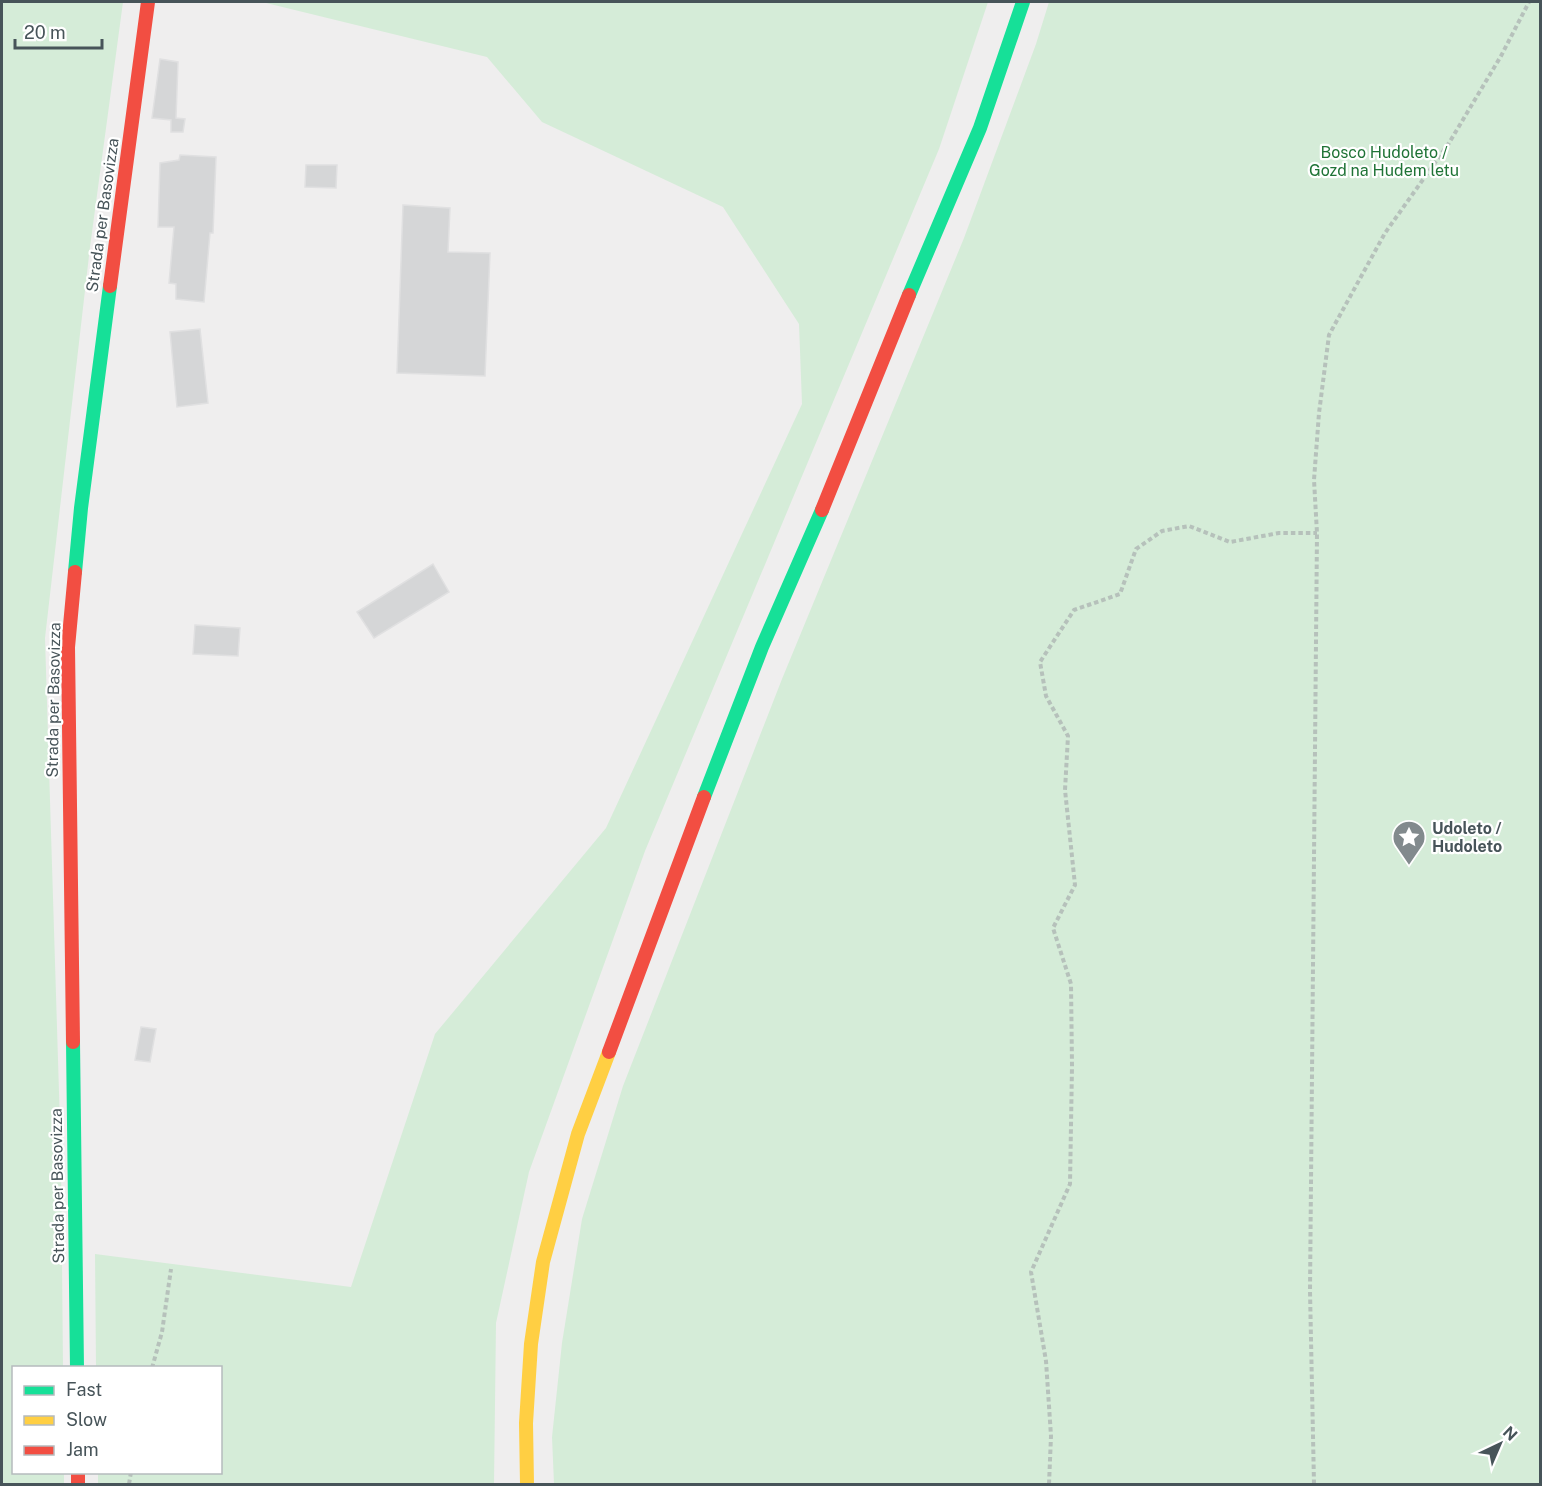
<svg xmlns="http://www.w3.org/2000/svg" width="1542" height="1486" font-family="'Public Sans',sans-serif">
  <rect width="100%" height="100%" fill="#efeeee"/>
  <path fill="#d5ecd8" d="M2,2h121l-33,245 -45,391 16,519 2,210 -49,1v104l50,1v11h-62z
    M262,2h726l-49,147 -294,702 -116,321 -33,151 -2,161h-396v-11l122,-1v-104l-124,-1 -1,-113 256,33 84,-253 171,-206 196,-424 -3,-80 -76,-117 -181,-85 -55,-65z
    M1049,2h491v1482h-986l-2,-47 10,-94 20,-124 41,-133 159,-407 182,-441 72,-194z"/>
  <path fill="#d5d6d7" stroke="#e0e0e1" stroke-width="1.5" d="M160,59l18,3 -2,56 9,1 -2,13h-12v-12l-19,-2z
    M180,155l36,2 -3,76h-3l-6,69 -28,-3v-15l-7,-1 5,-56h-16l2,-64 19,-3z
    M306,165h31l-1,23 -31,-1z
    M403,205l47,3 -2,44 42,1 -5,123 -88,-3z
    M200,329l8,74 -31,4 -7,-75z
    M433,564l16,28 -75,46 -17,-26z
    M195,625l45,3 -2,28 -45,-2z
    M141,1027l15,2 -6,33 -15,-2z"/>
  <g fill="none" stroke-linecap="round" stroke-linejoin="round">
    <path stroke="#b6c1bb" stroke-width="4" stroke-dasharray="4.5 3" stroke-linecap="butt" d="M152,1368l10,-36 9,-63
      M129,1484l2,-12
      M1049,1484l2,-48 -5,-75 -15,-89 39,-88 2,-118 -1,-82 -18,-56 22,-43 -10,-95 3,-54 -22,-40 -6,-34 34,-52 46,-16 16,-45 26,-18 27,-5 41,16 49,-9h38
      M1314,1484l-4,-193 7,-758 -3,-53 5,-67 10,-78 56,-102 64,-90 52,-87 28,-54"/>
    <path stroke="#16e098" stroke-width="14" d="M909,295l71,-167 43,-126
      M75,572l6,-64 29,-222
      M704,797l58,-150 60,-137
      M73,1042l4,326"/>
    <path stroke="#ffcf43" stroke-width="14" d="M527,1484l-1,-61 5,-79 12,-82 35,-128 31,-82"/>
    <path stroke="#f24e42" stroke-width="14" d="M110,286l38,-284
      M822,510l87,-215
      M73,1042l-5,-395 7,-75
      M609,1052l95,-255
      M78,1472v12"/>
  </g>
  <defs>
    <g id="sight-pin" transform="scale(1.725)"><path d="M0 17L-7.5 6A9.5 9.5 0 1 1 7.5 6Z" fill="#828a8d" stroke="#fff"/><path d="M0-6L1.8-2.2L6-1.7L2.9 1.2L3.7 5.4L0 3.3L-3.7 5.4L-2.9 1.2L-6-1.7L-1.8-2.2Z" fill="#fff"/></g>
  </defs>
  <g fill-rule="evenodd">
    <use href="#sight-pin" x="1409" y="837"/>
  </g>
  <g text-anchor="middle" stroke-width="4.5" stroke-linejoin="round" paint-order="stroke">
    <g font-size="16" fill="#1f7336" stroke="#fff">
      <text x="1384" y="158">Bosco Hudoleto /<tspan x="1384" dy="18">Gozd na Hudem letu</tspan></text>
    </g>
    <g font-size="16" fill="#475459" stroke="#fff">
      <text transform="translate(102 215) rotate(-82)" y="6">Strada per Basovizza</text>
      <text transform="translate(53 700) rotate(-89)" y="6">Strada per Basovizza</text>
      <text transform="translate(57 1186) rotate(-91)" y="6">Strada per Basovizza</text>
    </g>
    <g font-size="16" font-weight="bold" fill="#475459" stroke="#fff" text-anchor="start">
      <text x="1432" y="834">Udoleto /<tspan x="1432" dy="18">Hudoleto</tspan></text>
    </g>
  </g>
  <rect width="1542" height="1486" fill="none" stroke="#475459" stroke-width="6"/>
  <rect x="12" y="1366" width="210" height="108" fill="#ffffff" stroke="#b5bbbd" stroke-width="1.5"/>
  <rect x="24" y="1386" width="30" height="9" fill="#16e098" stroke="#b5bbbd" stroke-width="1.5"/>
  <text x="66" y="1396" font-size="18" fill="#475459">Fast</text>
  <rect x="24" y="1416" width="30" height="9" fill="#ffcf43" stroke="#b5bbbd" stroke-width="1.5"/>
  <text x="66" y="1426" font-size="18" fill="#475459">Slow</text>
  <rect x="24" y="1446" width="30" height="9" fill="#f24e42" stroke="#b5bbbd" stroke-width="1.5"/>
  <text x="66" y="1456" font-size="18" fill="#475459">Jam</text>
  <g transform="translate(1500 1444) rotate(44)" stroke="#ffffff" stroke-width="4.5" paint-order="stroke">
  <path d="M0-4.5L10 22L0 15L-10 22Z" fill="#475459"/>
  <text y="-9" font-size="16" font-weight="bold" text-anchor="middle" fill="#475459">N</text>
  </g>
  <path d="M15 39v9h87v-9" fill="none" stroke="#475459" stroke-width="3"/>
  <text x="24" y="39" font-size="18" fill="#475459" stroke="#ffffff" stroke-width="4.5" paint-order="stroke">20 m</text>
</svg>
